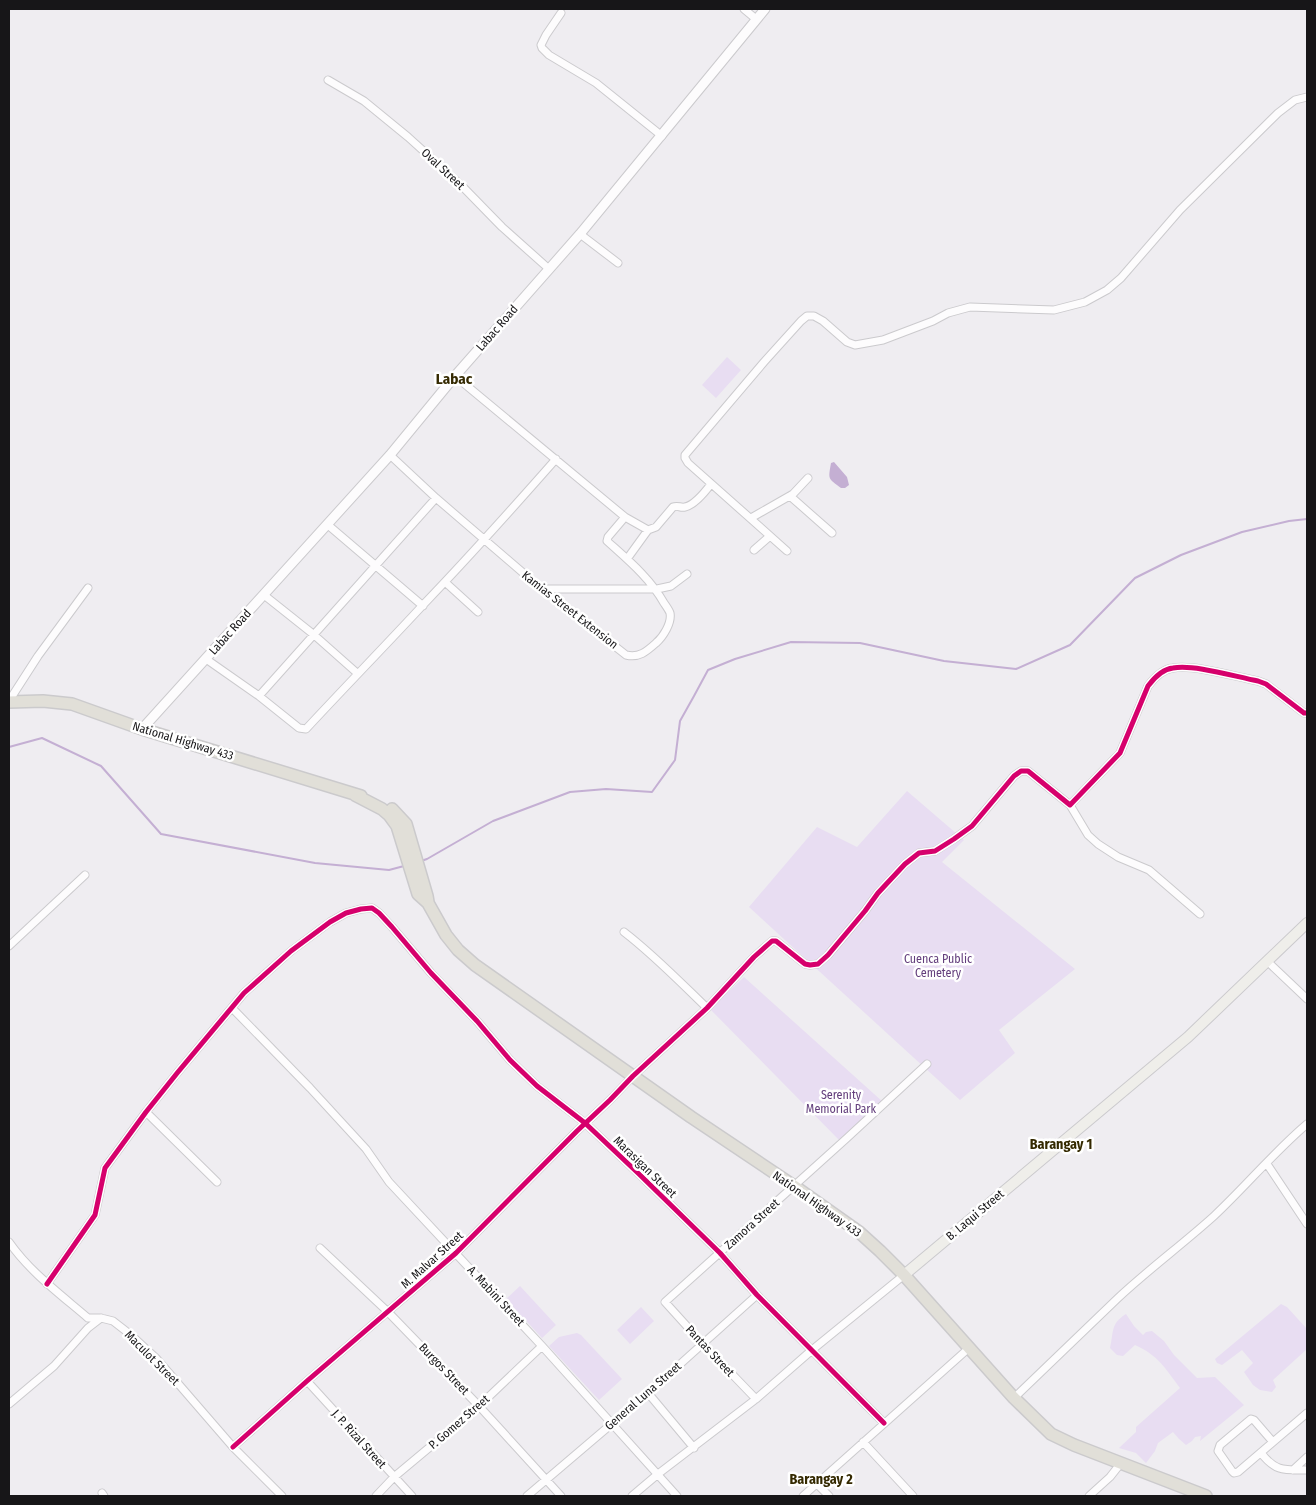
<svg xmlns="http://www.w3.org/2000/svg" width="1316" height="1505" font-family="'Fira Sans Condensed',sans-serif">
  <rect width="100%" height="100%" fill="#efedf1"/>
  <path fill="#e8ddf2" d="M727,357l14,13 -25,28 -14,-13z
    M907,791l57,49 -22,22 133,107 -76,61 16,23 -55,47 -211,-193 68,-80 40,20z
    M744,977l139,125 -43,39 -130,-132z
    M520,1286l36,39 -14,13 -36,-39z
    M1281,1304l6,3 20,22v20l-34,31 3,7 -4,5 -12,-2 -7,-5 -9,-13 9,-9 -11,-13 -20,15 -5,-2 -2,-4z
    M641,1307l13,14 -24,23 -13,-14z
    M1126,1314l8,12 9,9 3,-3 6,-1 12,10 10,14 23,23 18,-1 29,28 -44,36 1,-5 -6,1 -3,4 -6,4 -7,-6 -6,-7 -15,11 -3,8 -9,12 -10,-10 -17,-5 17,-16v-5l44,-39c-15,-20 -22,-33 -45,-43l-12,11 -6,-1 -7,-7c4,-16 0,-24 16,-34z
    M577,1333l4,2 41,44 -23,21 -50,-54 10,-9z"/>
  <path fill="#c4afd3" d="M834,462l13,15 2,8 -4,3h-4c-13,-10 -13,-8 -10,-25z"/>
  <g fill="none" stroke-linecap="round" stroke-linejoin="round">
    <path stroke="#c4afd3" stroke-width="2" d="M9,747l33,-9 59,28 60,68 154,29 74,7 15,-4
      M421,861l6,-2 66,-38 77,-29 36,-3 46,3 23,-32 5,-39 14,-25 14,-26 27,-11 56,-17 69,1 84,18 72,8 54,-24 65,-67 46,-23 61,-23 47,-11 18,-2"/>
    <g stroke="#cbcacd" stroke-width="9">
      <path id="minor" d="M744,9l12,10
        M561,13l-15,22 -5,10 1,3 7,7 47,28 66,53
        M328,80l36,21 44,36 53,48 41,42 47,42
        M580,234l38,29
        M455,376l170,141 23,13 8,-3 17,-20c5,-2 7,1 12,0 10,-2 20,-15 26,-23
        M390,455l46,43 100,86 90,71c13,3 20,-3 30,-12 7,-6 16,-20 14,-30 -1,-3 -4,-7 -6,-10 -14,-25 -36,-43 -57,-62l1,-4 17,-20
        M790,496l42,37
        M751,518l42,-24 15,-16
        M328,525l95,81
        M754,550l16,-14
        M787,551l-99,-88 -3,-5v-3l79,-93 37,-41 6,-5h7l9,5 24,21 8,3 28,-5 50,-19 15,-8 22,-6 84,3 31,-8 22,-12 14,-12 59,-68 98,-97 17,-13 12,-3
        M627,559l21,-29
        M445,582l33,30
        M543,589h114l14,-3 16,-12
        M264,595l49,39 44,39
        M206,659l53,37 40,32 7,1c39,-42 78,-82 117,-124 45,-47 89,-96 133,-146
        M259,696l177,-198
        M9,701l29,-45 50,-68
        M1070,805l18,30 10,9 20,13 31,13 51,44
        M624,932c30,23 56,50 83,76
        M9,946l76,-71
        M1268,962l39,37
        M232,1008l78,80 56,61 23,33 153,164 135,150
        M146,1112l71,70
        M1267,1164l40,60
        M9,1242c21,30 51,52 79,76h13l12,3 18,14 25,23 77,89 49,49
        M320,1248l68,64 91,94 82,90
        M47,1284l48,-69 10,-47 41,-56 32,-40 66,-79 47,-42 39,-29 16,-9 15,-4 11,-1 7,5 13,14 39,46 46,48 33,39 27,26 48,37 54,51 81,79 37,42 127,128
        M307,1381l105,115
        M648,1393l46,55
        M1014,1398l104,-100c31,-29 65,-54 96,-82 32,-30 60,-64 93,-92
        M756,1399l-53,-55 -38,-42 182,-164 80,-74
        M9,1404l45,-38 34,-38 13,-10
        M863,1442l50,54
        M1273,1442l-19,-22 -3,-1 -31,26 -2,6 14,20 2,2 4,-1 69,-59
        M233,1447l74,-66 149,-128 121,-122 33,-31 23,-24 74,-68 47,-51 18,-16h4l29,23 5,1 8,-1 10,-9 37,-44 13,-18 27,-29 14,-11 16,-2 19,-12 18,-13 42,-50 7,-5h7l42,34 50,-52 28,-67c6,-8 15,-17 25,-18 21,-4 63,9 85,13l8,3 38,29h3
        M1261,1453c15,19 23,17 46,17
        M1293,1470l14,-13
        M817,1484l12,12
        M102,1493l2,3
        M376,1496l18,-19 85,-71 63,-60
        M527,1496l121,-103 109,-98
        M632,1496l26,-22 98,-75 56,-49 92,-75
        M803,1496l166,-148
        M1089,1496l21,-19 11,-14"/>
    </g>
    <g stroke="#cbcacd" stroke-width="11">
      <path id="tertiary" d="M142,729l248,-274 65,-79 125,-142 185,-225"/>
    </g>
    <g stroke="#cbcacd" stroke-width="12">
      <path id="secondary" d="M904,1275l284,-238 119,-114"/>
    </g>
    <g stroke="#cbcacc" stroke-width="14">
      <path id="primary" d="M9,702l34,-1 29,3 70,25 219,67
        M355,795l27,14 7,6 8,11 21,68 10,9 18,32 12,15 17,15 216,152 103,69 65,46 21,19 24,24 110,123 37,36 23,11 132,51
        M392,809l14,15 21,72 1,6"/>
    </g>
    <use href="#minor" stroke="#fdfcfd" stroke-width="7"/>
    <use href="#tertiary" stroke="#fdfcfd" stroke-width="9"/>
    <use href="#secondary" stroke="#efeeea" stroke-width="10"/>
    <use href="#primary" stroke="#e1dfd8" stroke-width="11"/>
    <g stroke="#fff" stroke-width="8">
      <path id="cycleway" d="M47,1284l48,-69 10,-47 41,-56 32,-40 66,-79 47,-42 39,-29 16,-9 15,-4 11,-1 7,5 13,14 39,46 46,48 33,39 27,26 48,37 54,51 81,79 37,42 127,128
        M233,1447l74,-66 149,-128 121,-122 33,-31 23,-24 74,-68 47,-51 18,-16h4l29,23 5,1 8,-1 10,-9 37,-44 13,-18 27,-29 14,-11 16,-2 19,-12 18,-13 42,-50 7,-5h7l42,34 50,-52 28,-67c6,-8 15,-17 25,-18 21,-4 63,9 85,13l8,3 38,29h3"/>
    </g>
    <use href="#cycleway" stroke="#d6006c" stroke-width="5"/>
  </g>
  <g text-anchor="middle" stroke-width="5" stroke-linejoin="round" paint-order="stroke">
    <g font-size="12" fill="#171618" stroke="#fff">
      <text transform="translate(443 169) rotate(43)" y="4">Oval Street</text>
      <text transform="translate(497 328) rotate(-49)" y="4">Labac Road</text>
      <text transform="translate(570 610) rotate(38)" y="4">Kamias Street Extension</text>
      <text transform="translate(230 632) rotate(-48)" y="4">Labac Road</text>
      <text transform="translate(183 741) rotate(17)" y="4">National Highway 433</text>
      <text transform="translate(645 1167) rotate(44)" y="4">Marasigan Street</text>
      <text transform="translate(817 1204) rotate(35)" y="4">National Highway 433</text>
      <text transform="translate(975 1215) rotate(-40)" y="4">B. Laqui Street</text>
      <text transform="translate(752 1224) rotate(-42)" y="4">Zamora Street</text>
      <text transform="translate(432 1260) rotate(-42)" y="4">M. Malvar Street</text>
      <text transform="translate(496 1296) rotate(47)" y="4">A. Mabini Street</text>
      <text transform="translate(710 1351) rotate(47)" y="4">Pantas Street</text>
      <text transform="translate(152 1358) rotate(45)" y="4">Maculot Street</text>
      <text transform="translate(444 1369) rotate(46)" y="4">Burgos Street</text>
      <text transform="translate(643 1396) rotate(-41)" y="4">General Luna Street</text>
      <text transform="translate(459 1422) rotate(-41)" y="4">P. Gomez Street</text>
      <text transform="translate(359 1439) rotate(48)" y="4">J. P. Rizal Street</text>
    </g>
    <g font-size="12" fill="#633e7c" stroke="#fff">
      <text x="938" y="963">Cuenca Public<tspan x="938" dy="14">Cemetery</tspan></text>
      <text x="841" y="1099">Serenity<tspan x="841" dy="14">Memorial Park</tspan></text>
    </g>
    <g font-size="14" font-weight="bold" fill="#342900" stroke="#fff">
      <text x="1061" y="1149">Barangay 1</text>
      <text x="821" y="1484">Barangay 2</text>
    </g>
    <g font-size="15" font-weight="bold" fill="#342900" stroke="#fff">
      <text x="454" y="384">Labac</text>
    </g>
  </g>
  <rect width="1316" height="1505" fill="none" stroke="#171618" stroke-width="20"/>
</svg>
